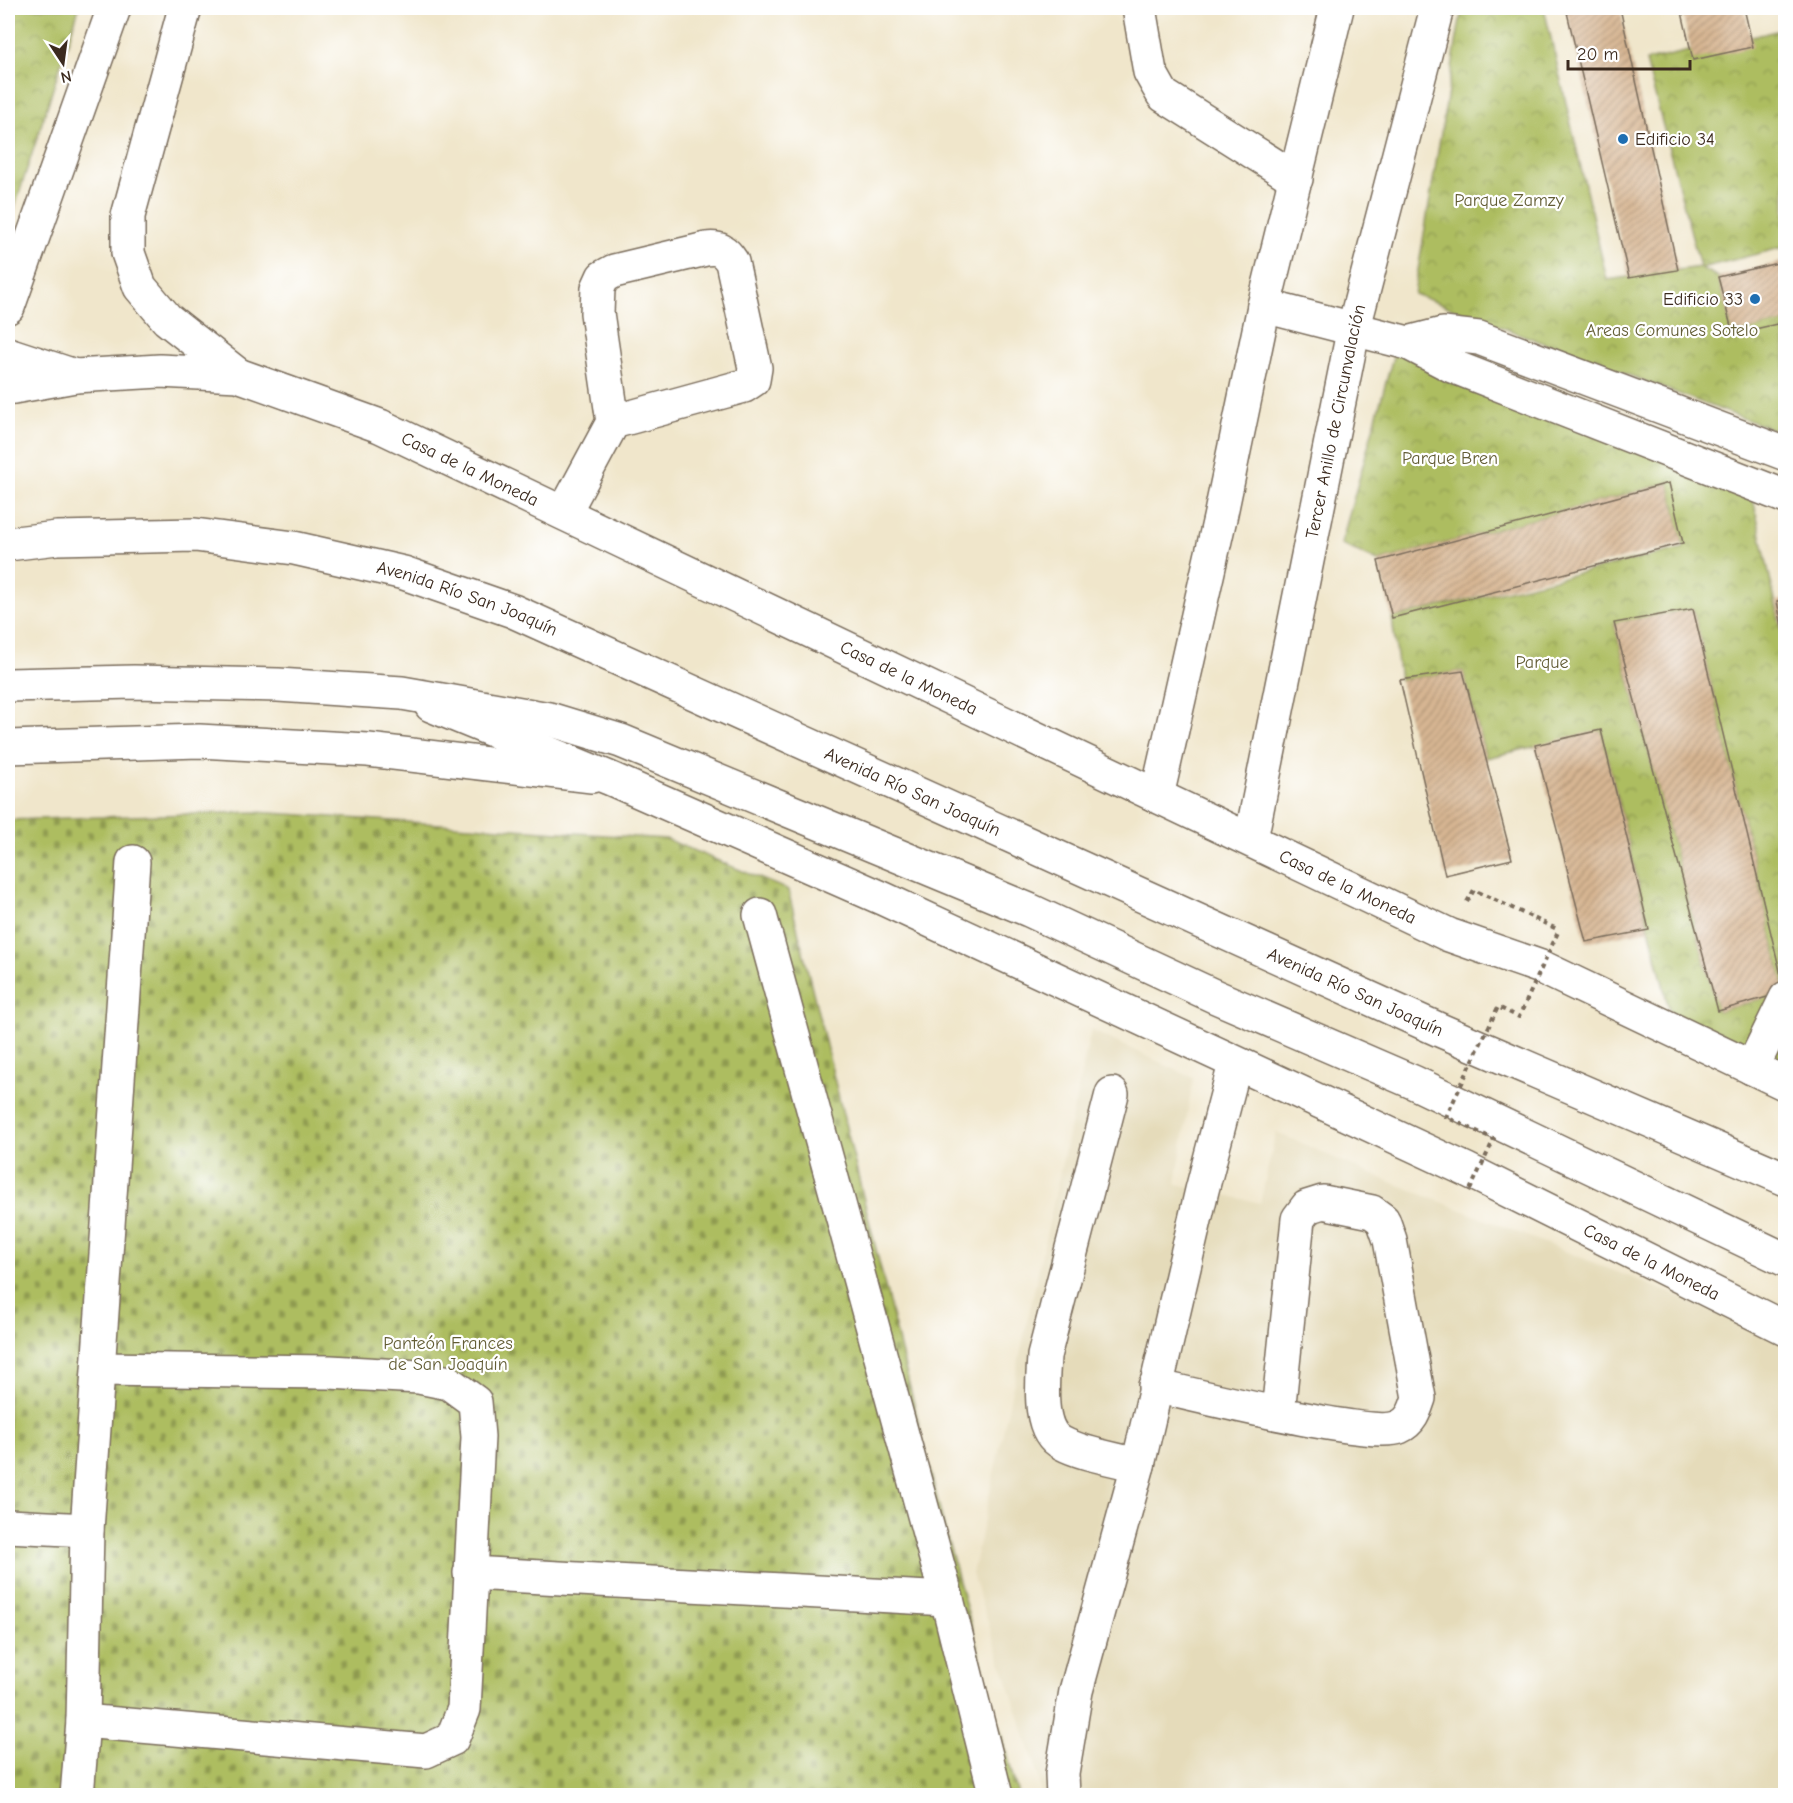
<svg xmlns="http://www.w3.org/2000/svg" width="1793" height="1803" font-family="'Comic Neue',sans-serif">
  <defs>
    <pattern id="cemetery-stones" width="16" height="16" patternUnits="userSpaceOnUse" patternTransform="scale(1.5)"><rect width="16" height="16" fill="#adbd60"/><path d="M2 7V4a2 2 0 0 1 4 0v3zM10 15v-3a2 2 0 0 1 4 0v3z" fill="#8e9a4f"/></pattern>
    <pattern id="park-crowns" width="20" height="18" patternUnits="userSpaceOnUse" patternTransform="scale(1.5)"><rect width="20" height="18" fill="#adbd60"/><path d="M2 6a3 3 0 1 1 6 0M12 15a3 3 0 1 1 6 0" fill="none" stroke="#8e9a4f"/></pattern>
    <pattern id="building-hatch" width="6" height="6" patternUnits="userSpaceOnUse" patternTransform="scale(1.5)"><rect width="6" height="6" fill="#d7b693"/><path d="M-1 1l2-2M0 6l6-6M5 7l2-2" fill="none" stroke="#b09477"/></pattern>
  </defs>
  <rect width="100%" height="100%" fill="#fff"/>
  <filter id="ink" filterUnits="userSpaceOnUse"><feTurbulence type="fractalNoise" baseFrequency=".0167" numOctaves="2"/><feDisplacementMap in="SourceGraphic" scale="12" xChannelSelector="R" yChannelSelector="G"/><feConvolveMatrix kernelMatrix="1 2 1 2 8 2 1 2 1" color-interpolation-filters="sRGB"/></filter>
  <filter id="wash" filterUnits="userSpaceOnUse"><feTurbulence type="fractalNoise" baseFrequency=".008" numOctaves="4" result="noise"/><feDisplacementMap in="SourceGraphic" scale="24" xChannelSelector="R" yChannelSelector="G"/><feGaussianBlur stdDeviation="1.35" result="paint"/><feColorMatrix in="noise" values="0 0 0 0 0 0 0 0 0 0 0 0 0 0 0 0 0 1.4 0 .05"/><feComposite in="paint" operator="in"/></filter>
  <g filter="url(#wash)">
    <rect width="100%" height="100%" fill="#f0e6cb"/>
    <path fill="#e5dbba" d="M1091,1030l102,48 -17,106 84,19 16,-71 90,40 419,167v456h-744l-3,-21 -66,-200z"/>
    <path fill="url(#cemetery-stones)" stroke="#74743f" stroke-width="1.5" d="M256,812l410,27 122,51 156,637 74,268h-1010v-975z"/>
    <path fill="url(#park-crowns)" stroke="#74743f" stroke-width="1.5" fill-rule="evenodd" d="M8,8h71l-71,220z
      M1462,8h82l63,272 93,-13 -54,-206 139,-32v218l-84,21 17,9 15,57 52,-12v112l-371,-140z
      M1396,346l357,152 32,150v428l-113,-55 -71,-290 -115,27 -23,-87 -63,9 -8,-62 292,-70 -15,-65 -291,78 -37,-17zM1693,609l92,383 -67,19 -104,-388z"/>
    <g id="blocks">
      <path fill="url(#building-hatch)" d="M1566,8h54l58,262 -49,8z
        M1681,8h63l9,39 -60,13z
        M1786,261v61l-53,12 -15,-57z
        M1669,483l14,60 -291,75 -14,-57z
        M1786,599v38h-2l-7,-36z
        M1693,609l92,383 -67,19 -104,-388z
        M1463,671l49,188 -67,16 -45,-195z
        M1601,730l48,200 -63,12 -51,-197z"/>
    </g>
  </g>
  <g filter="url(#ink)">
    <use href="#blocks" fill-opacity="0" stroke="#7a6c5b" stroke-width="1.5"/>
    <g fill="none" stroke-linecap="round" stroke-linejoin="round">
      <g stroke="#7a6c5b" stroke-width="36">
        <g id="minor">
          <path d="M1139,8l11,64 13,23 133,84"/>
          <path d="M1264,306l144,37 44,23 334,131"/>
          <path d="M1408,343l35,-9 36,4 307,116"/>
          <path d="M8,354l67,22"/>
          <path d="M564,513l49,-91 -16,-109 1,-25 5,-11 11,-6 92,-22c13,-2 19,2 26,13l23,106 -2,12 -9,6 -131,36"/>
          <path d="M8,747l191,-6 169,9 224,26"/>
          <path d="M1157,796l63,-278 44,-212 73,-298"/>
          <path id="s1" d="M1251,839l103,-512 83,-319"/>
          <path d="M760,915l187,684 49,197"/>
          <path d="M1752,1068l34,-70"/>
          <path d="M1112,1094l-68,262c-1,24 -8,74 18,87 20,11 53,16 76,22"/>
          <path d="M1155,1386c40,9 216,53 244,41 13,-6 16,-17 20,-29l-29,-158 -7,-20 -11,-8 -49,-10 -16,5 -9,12 -20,194"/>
          <path d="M8,1526l79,4"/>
          <path d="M470,1573l477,26"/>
          <path d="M83,1721l343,30 26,-12 12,-30 14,-272 -3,-35 -26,-19 -30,-6 -89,-5 -231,-3"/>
          <path d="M77,1796l6,-75 4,-191 46,-668"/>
          <path d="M1063,1796l-1,-22 14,-83 62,-226 64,-275 33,-126"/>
        </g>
      </g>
      <g stroke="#7a6c5b" stroke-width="36">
        <g id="major">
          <path d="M185,8l-57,208v37l12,34 27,32 71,56"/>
          <path id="s2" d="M8,388l67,-12 85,-5 78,4 142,51 1069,509 92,32 245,117"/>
          <path id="s3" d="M431,705l178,73 275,121 583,271 319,159"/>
        </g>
      </g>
      <g stroke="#7a6c5b" stroke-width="36">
        <g id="highway">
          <path d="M8,307l106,-299"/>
          <path id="s4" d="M8,544l49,-6 138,-3 99,13 110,25 109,38 929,420 344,148"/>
          <path d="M8,685l126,-3 144,3 124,8 147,26 72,22 408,169 185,86 199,86 373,178"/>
        </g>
      </g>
      <path stroke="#7a6c5b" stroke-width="4" stroke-dasharray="4.5 4.5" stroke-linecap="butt" d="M1467,902l7,-12 85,40"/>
      <use href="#minor" stroke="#fff" stroke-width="33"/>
      <use href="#major" stroke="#fff" stroke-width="33"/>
      <use href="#highway" stroke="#fff" stroke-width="33"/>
      <path stroke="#7a6c5b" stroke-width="4" stroke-dasharray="4.5 4.5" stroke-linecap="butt" d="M1470,1190l24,-51 -48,-22 52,-110 21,10 40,-87"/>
    </g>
  </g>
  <g fill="#1f6fb2" stroke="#fff" stroke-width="2">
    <circle cx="1623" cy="139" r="6"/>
    <circle cx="1755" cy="299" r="6"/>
  </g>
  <g text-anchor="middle" stroke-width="4.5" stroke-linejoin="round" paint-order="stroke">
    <g font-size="18" fill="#3b2a1e" stroke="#fff" text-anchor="start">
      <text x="1635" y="145">Edificio 34</text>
      <text x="1743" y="305" text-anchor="end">Edificio 33</text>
    </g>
    <g font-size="18" fill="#635d35" stroke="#fff">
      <text x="1509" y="206">Parque Zamzy</text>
      <text x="1672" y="336">Areas Comunes Sotelo</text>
      <text x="1450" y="464">Parque Bren</text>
      <text x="1542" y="668">Parque</text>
      <text x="448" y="1349">Panteón Frances<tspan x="448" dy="21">de San Joaquín</tspan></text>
    </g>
    <g font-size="18" fill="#3b2a1e" stroke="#fff">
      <text dy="6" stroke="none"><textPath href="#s1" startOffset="426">Tercer Anillo de Circunvalación</textPath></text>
      <text dy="6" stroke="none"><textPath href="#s2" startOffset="482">Casa de la Moneda</textPath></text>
      <text dy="6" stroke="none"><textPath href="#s4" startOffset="468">Avenida Río San Joaquín</textPath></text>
      <text dy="6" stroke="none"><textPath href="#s2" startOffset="968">Casa de la Moneda</textPath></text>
      <text dy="6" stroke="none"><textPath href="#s4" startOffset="954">Avenida Río San Joaquín</textPath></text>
      <text dy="6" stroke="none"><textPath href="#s2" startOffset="1454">Casa de la Moneda</textPath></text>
      <text dy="6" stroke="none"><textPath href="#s4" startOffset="1440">Avenida Río San Joaquín</textPath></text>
      <text dy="6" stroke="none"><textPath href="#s3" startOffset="1342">Casa de la Moneda</textPath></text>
    </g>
  </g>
  <rect width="1793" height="1803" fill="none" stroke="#fff" stroke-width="30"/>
  <g transform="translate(63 63) rotate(167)" stroke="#ffffff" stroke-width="4.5" paint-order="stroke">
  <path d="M0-4.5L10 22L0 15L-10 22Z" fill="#3b2a1e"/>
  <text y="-9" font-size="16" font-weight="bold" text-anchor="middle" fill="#3b2a1e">N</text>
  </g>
  <path d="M1568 60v9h122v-9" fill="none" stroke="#3b2a1e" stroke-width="3"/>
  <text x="1577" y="60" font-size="18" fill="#3b2a1e" stroke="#ffffff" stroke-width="4.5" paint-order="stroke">20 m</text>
</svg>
